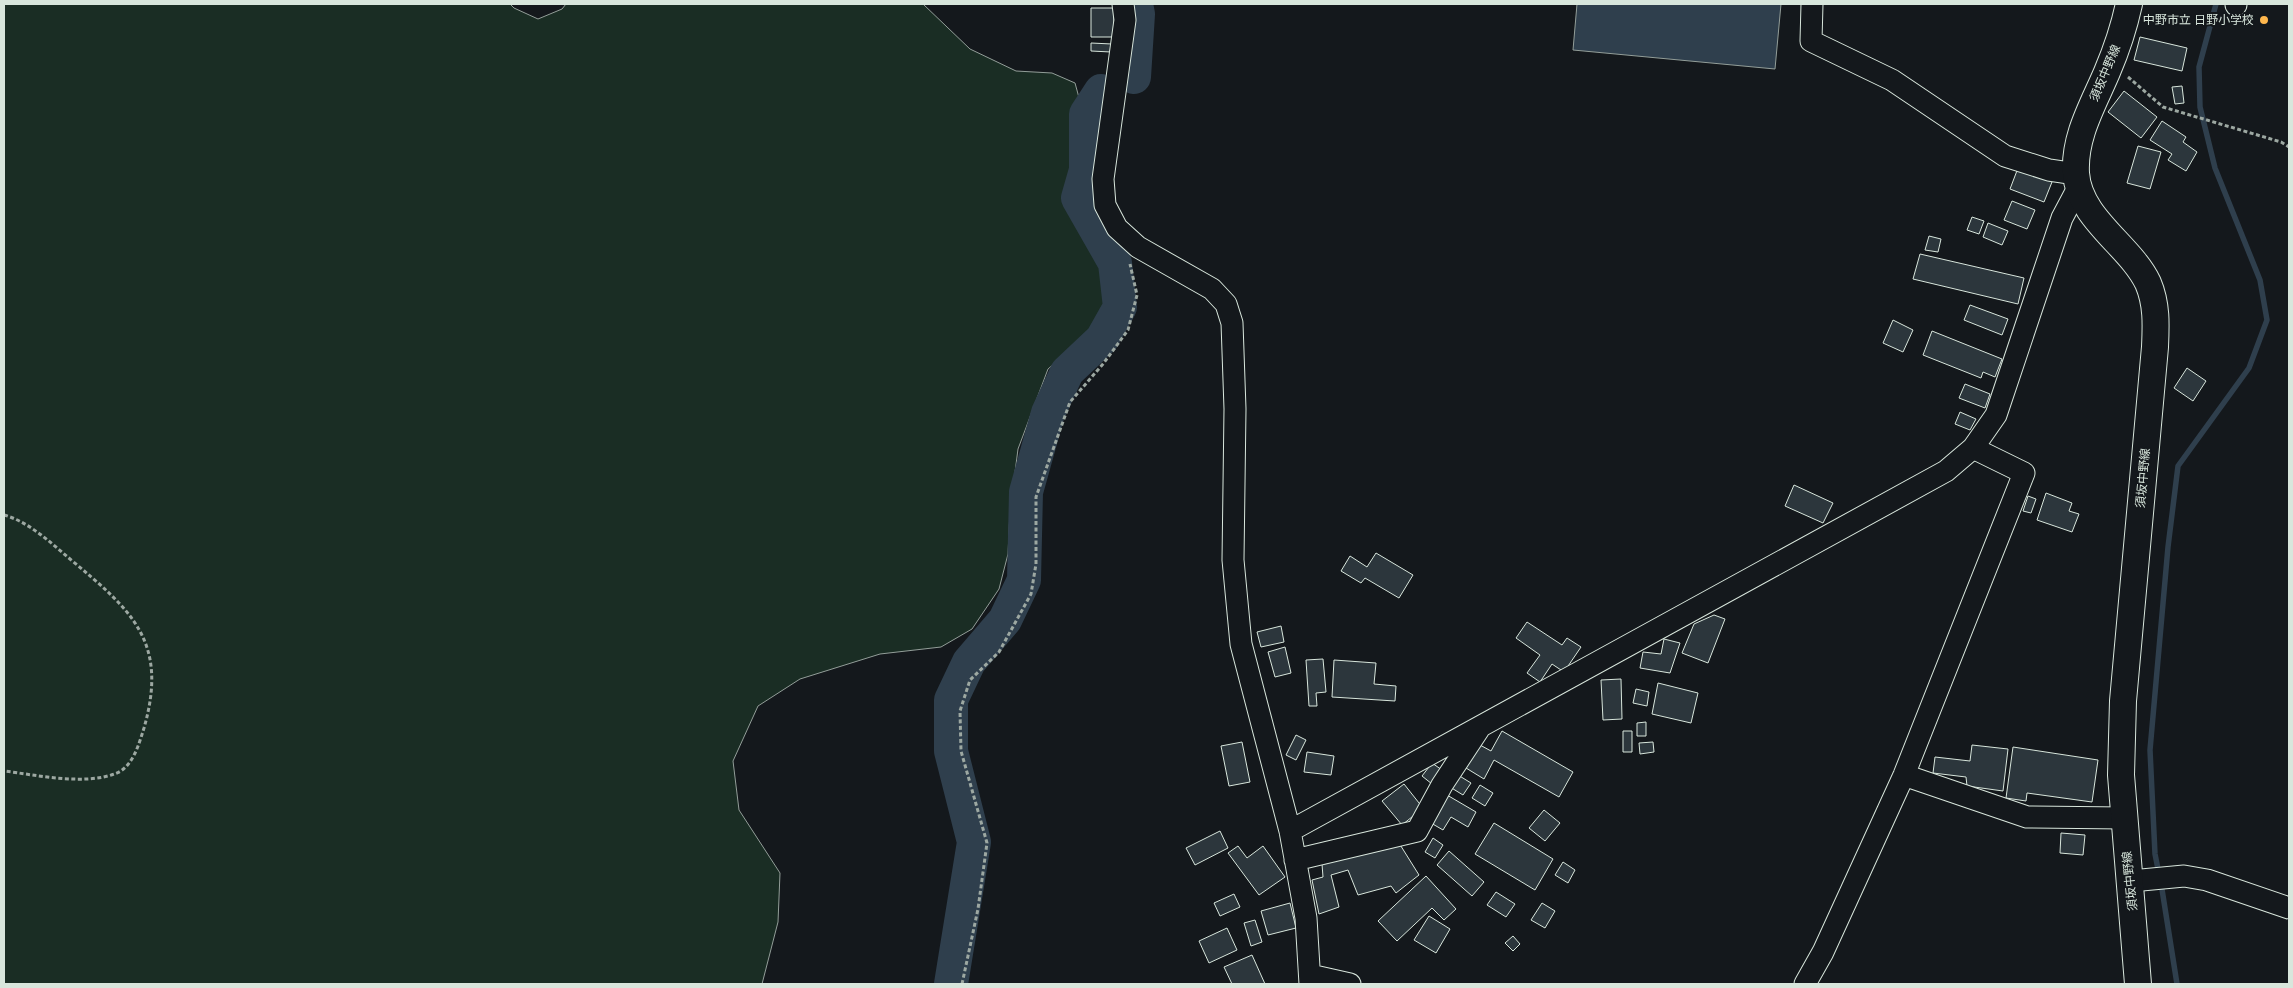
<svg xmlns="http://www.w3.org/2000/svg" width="2293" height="988" font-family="'Fira Sans','Noto Sans JP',sans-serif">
  <rect width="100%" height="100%" fill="#14181c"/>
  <path fill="#1a2d24" stroke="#939e99" d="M4,4h506l4,4 24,11 24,-10 4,-5h357l47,45 46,22 36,2 23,10 6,22 -6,38 -1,25 -7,28 36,73 7,33 -18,29 -44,38 -30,80 -8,62 -2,43 -9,35 -27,40 -31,18 -61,7 -80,25 -42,27 -25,55 6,49 41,63 -2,49 -16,62h-758z"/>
  <path fill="#2f3f4d" stroke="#939e99" d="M1577,4h204l-6,65 -202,-19z"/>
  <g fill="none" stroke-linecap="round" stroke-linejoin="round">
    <path stroke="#2f3f4d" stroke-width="5.5" d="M2159,874l-4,-20 -5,-104 18,-203 10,-81 71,-98 18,-48 -7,-40 -45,-112 -15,-61 -1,-40 17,-63
      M2161,883l16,101"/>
    <path stroke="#2f3f4d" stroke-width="34" d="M1134,77l4,-63 -2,-10
      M951,984l23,-142 -23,-91v-51l18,-38 36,-42 19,-40 2,-88 22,-79 19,-41 35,-33 18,-32 -5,-44 -37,-65 8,-28v-56l15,-23"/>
  </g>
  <path fill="#2c363c" stroke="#d8e6dc" d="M1091,8h23v29h-23z
    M2140,37l47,11 -5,23 -48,-11z
    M1091,43l21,1 -1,8 -20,-1z
    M2182,86l2,17 -9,1 -3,-17z
    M2124,91l33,26 -16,21 -33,-26z
    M2162,121l24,16 -3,5 14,10 -11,19 -18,-11 4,-6 -22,-14z
    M2138,146l23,6 -11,37 -23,-6z
    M2018,168l34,14 -8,20 -34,-13z
    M2012,201l23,9 -8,19 -23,-9z
    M1972,217l12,4 -5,13 -12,-4z
    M1988,223l20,8 -6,14 -19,-8z
    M1929,236l12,3 -3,13 -13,-2z
    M1920,254l104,24 -6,26 -105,-25z
    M1970,305l38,14 -6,16 -38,-15z
    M1893,320l20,10 -10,22 -20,-9z
    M1932,331l70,28 -7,18 -12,-5 -2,6 -58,-23z
    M2187,368l19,13 -13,20 -19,-13z
    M1965,384l25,10 -5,14 -26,-10z
    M1960,412l16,7 -6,11 -15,-6z
    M1794,485l39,18 -10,20 -38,-17z
    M2046,493l26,10 -3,8 10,3 -7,18 -35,-12z
    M2028,496l8,3 -5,14 -8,-2z
    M1376,553l37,22 -14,23 -34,-20 -4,5 -20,-12 9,-15 17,11z
    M1714,615l11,4 -17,44 -26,-10 12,-29z
    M1527,622l35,23 5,-7 14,9 -17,25 -12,-8 -12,18 -13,-9 13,-18 -24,-17z
    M1281,626l3,16 -23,5 -4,-15z
    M1664,639l16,4 -10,30 -30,-5 3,-16 18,2z
    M1285,647l6,26 -16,4 -7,-25z
    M1323,659l3,33 -10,1 1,13h-8l-3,-46z
    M1334,660l42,3 -2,21 22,2 -1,15 -63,-4z
    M1621,679l1,40 -19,1 -2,-40z
    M1658,683l40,10 -7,30 -39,-9z
    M1636,689l13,3 -2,14 -14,-3z
    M1646,722v14h-9v-13z
    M1502,731l71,41 -14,25 -65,-37 -10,19 -18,-11 14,-23 11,6z
    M1623,731h9v21h-9z
    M1296,735l10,5 -10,20 -10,-5z
    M1242,742l8,40 -21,4 -8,-40z
    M1653,742l1,10 -14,2 -1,-11z
    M1972,745l36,4 -5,42 -36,-5 -1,-9 -33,-4 2,-16 35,4z
    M2013,747l85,13 -6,42 -65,-9 -1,8 -20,-3z
    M1307,752l27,4 -3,19 -27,-3z
    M1432,763l10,7 -10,14 -10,-8z
    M1458,775l13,8 -8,12 -13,-8z
    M1404,784l19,24 -21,17 -20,-24z
    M1480,785l13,8 -8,13 -13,-8z
    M1447,795l29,17 -8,15 -17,-10 -8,13 -12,-7z
    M1544,810l16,13 -15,18 -16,-13z
    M1494,823l59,36 -18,31 -60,-36z
    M1220,831l8,17 -33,17 -9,-17z
    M2061,833l24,2 -2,20 -23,-2z
    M1433,838l10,7 -8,13 -10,-6z
    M1399,843l20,32 -23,18 -5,-7 -33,9 -10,-25 -17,5 8,32 -20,7 -7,-34 11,-3 -1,-13z
    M1238,846l9,12 16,-12 22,31 -26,18 -31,-42z
    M1449,851l35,31 -12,14 -35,-31z
    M1563,862l12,8 -7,13 -13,-8z
    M1426,876l30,33 -12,11 -12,-12 -35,33 -19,-20z
    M1496,892l19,12 -9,13 -19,-12z
    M1234,894l6,13 -20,9 -6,-13z
    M1290,903l6,25 -28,7 -7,-24z
    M1542,903l13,8 -10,17 -14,-8z
    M1429,916l21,13 -14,24 -22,-13z
    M1255,920l7,22 -11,4 -7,-23z
    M1227,928l10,22 -28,13 -10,-22z
    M1513,936l7,8 -7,7 -8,-8z
    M1252,955l13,29h-33l-8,-17z"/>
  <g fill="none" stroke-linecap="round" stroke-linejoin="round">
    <g stroke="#d8e6dc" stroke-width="23">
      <path id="minor" d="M1123,4l2,16 -22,159 2,26 12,23 21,19 74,42 14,15 6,19 3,86 -2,151 8,84 49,187 16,87 4,66
        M1812,4l-1,37 81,39 113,76 44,14 27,4
        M2236,5v-1
        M1904,775l123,42 97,1
        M1290,831l656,-360 27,-23 23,-33 66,-197 17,-32
        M1295,860l122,-29 25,-46 37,-56
        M2131,881l53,-5 23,4 82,28
        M1310,975l40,9
        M1805,984l18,-32 81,-177 120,-302 -51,-25"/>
    </g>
    <g stroke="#d8e6dc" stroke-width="28">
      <path id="major" d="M2129,4c-5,23 -13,47 -22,68 -14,33 -33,64 -31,101 3,46 54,72 72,110 9,21 8,42 7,64l-32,354 -2,74 17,209"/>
    </g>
    <path stroke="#9da8a2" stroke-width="3" stroke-dasharray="4 2.5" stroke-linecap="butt" d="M2128,77l35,30 118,35 8,5
      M4,515c25,7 46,27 66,44 61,51 99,82 74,169 -5,16 -11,38 -27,45 -32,13 -80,2 -113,-2
      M962,984l16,-75 9,-66 -26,-92 -1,-40 10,-31 29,-28 32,-58 5,-30v-67l34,-95 33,-38 25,-34 9,-35 -7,-31"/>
    <use href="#minor" stroke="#14181c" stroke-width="21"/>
    <use href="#major" stroke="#14181c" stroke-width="26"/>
  </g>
  <circle fill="#ffb74d" stroke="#14181c" stroke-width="2" cx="2264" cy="20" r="5"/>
  <g text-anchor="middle" stroke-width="4" stroke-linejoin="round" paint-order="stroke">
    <g font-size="12" fill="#d8e6dc" stroke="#14181c" text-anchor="end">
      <text x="2254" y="24">中野市立 日野小学校</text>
    </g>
    <g font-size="12" fill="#d8e6dc" stroke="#14181c">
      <text transform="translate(2105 73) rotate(-67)" y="4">須坂中野線</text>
      <text transform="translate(2143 478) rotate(-85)" y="4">須坂中野線</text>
      <text transform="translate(2130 881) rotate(-96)" y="4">須坂中野線</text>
    </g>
  </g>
  <rect width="2293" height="988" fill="none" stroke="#d8e6dc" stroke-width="10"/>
</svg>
